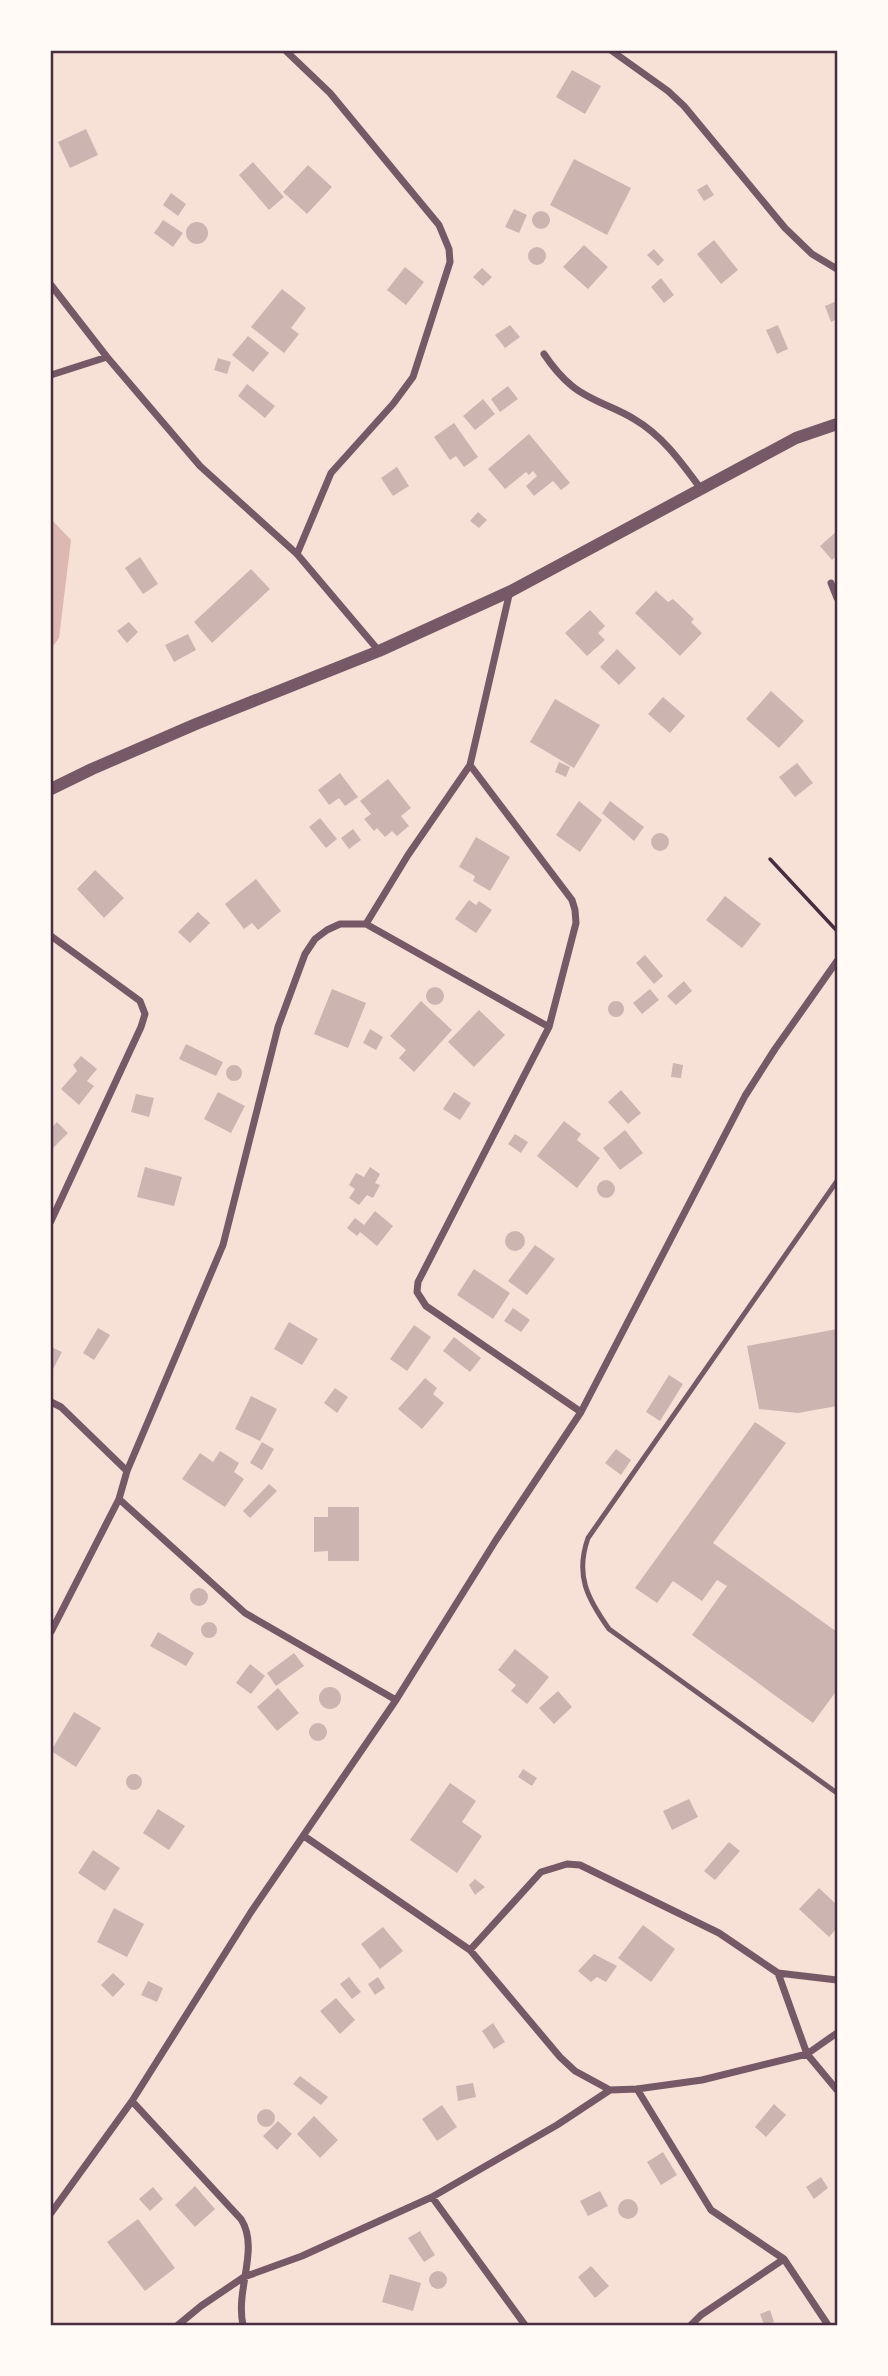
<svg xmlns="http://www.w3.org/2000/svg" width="888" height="2376" font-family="Jost,sans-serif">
  <rect width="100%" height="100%" fill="#f7e1d7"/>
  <path fill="#dcb8b0" d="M51,519l20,21 -12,98 -8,11z"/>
  <path fill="#ccb4b1" d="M572,70l29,16 -16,28 -29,-17z
    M86,129l12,26 -28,13 -12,-26z
    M574,159l57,29 -24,47 -57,-30z
    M253,162l31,35 -15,13 -30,-35z
    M308,165l24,22 -25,27 -24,-22z
    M707,184l7,11 -10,6 -7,-11z
    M171,193l15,11 -8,12 -15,-11z
    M514,209l13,6 -8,18 -14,-6z
    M532 220a9 9 0 1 1 18 0a9 9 0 1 1-18 0Z
    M163,220l20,13 -10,14 -19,-14z
    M186 233a11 11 0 1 1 22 0a11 11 0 1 1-22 0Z
    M714,240l24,30 -17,14 -24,-30z
    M584,245l24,22 -20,22 -25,-22z
    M528 256a9 9 0 1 1 18 0a9 9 0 1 1-18 0Z
    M654,249l10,11 -6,6 -11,-11z
    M405,267l19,15 -18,23 -19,-15z
    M482,268l10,9 -9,9 -10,-9z
    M661,278l13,17 -10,8 -13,-16z
    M282,289l24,19 -15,20 8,6 -15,19 -33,-26z
    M837,301v18l-6,3 -6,-16z
    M510,325l10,12 -15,11 -10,-13z
    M778,325l10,24 -11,5 -11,-24z
    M248,336l21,17 -16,19 -21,-17z
    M218,358l13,4 -4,12 -13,-4z
    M247,384l28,22 -10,12 -27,-22z
    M508,386l10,13 -18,13 -9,-13z
    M483,399l12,15 -20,16 -12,-14z
    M454,423l24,34 -14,10 -8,-11 -6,4 -16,-23z
    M529,434l41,49 -9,7 -8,-9 -19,15 -8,-10 11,-10 -4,-5 -4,4 -3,-3 -21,17 -17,-20z
    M397,467l12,19 -16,10 -12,-18z
    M478,512l9,8 -8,8 -9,-7z
    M837,531v24l-5,5 -12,-14z
    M140,557l18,27 -15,10 -18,-26z
    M251,569l19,20 -58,54 -18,-21z
    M656,591l12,11 5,-3 21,20 -3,3 11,11 -22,23 -45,-43z
    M590,610l15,16 -7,7 7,7 -18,16 -22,-23z
    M129,622l9,10 -11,11 -10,-12z
    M188,634l8,16 -22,12 -9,-17z
    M617,649l19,19 -17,17 -19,-18z
    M771,691l33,30 -25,27 -33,-29z
    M663,697l22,19 -15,17 -22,-19z
    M555,699l45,26 -26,43 -44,-26z
    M559,762l11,5 -4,10 -11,-5z
    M797,763l16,20 -18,14 -16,-20z
    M340,773l18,24 -13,9 -6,-8 -10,7 -11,-15z
    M388,779l23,29 -10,8 8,10 -12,10 -5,-5 -7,6 -8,-9 -3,3 -10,-12 7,-5 -11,-13z
    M579,801l23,19 -22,32 -24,-17z
    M610,801l34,26 -10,14 -32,-28z
    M320,818l17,21 -11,9 -17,-21z
    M353,829l8,11 -12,9 -8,-11z
    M651 842a9 9 0 1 1 18 0a9 9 0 1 1-18 0Z
    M476,837l34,20 -20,34 -17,-10 2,-5 -16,-9z
    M95,870l29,28 -20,20 -27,-29z
    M256,879l25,32 -23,19 -6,-7 -8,6 -19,-25z
    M725,896l36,28 -19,24 -36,-28z
    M469,900l7,5 3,-4 13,9 -16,23 -21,-14z
    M198,912l12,11 -20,20 -12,-11z
    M645,955l18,21 -9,8 -18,-21z
    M684,981l8,10 -16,14 -9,-9z
    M426 996a9 9 0 1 1 18 0a9 9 0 1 1-18 0Z
    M332,989l34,14 -18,45 -34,-14z
    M650,989l9,11 -17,14 -9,-11z
    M608 1009a8 8 0 1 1 16 0a8 8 0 1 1-16 0Z
    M421,1001l31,29 -38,42 -15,-14 7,-8 -16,-14z
    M479,1010l26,25 -31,32 -26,-25z
    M370,1029l13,8 -7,13 -13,-7z
    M186,1044l37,18 -7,14 -37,-17z
    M81,1056l16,13 -10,12 7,5 -15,19 -18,-16 16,-18 -4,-6z
    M673,1063l10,2 -2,13 -10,-1z
    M226 1073a8 8 0 1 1 16 0a8 8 0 1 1-16 0Z
    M621,1090l20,23 -13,11 -20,-22z
    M218,1092l27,14 -14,27 -27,-14z
    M454,1092l17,11 -11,17 -17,-11z
    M136,1094l18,4 -5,19 -18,-5z
    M564,1121l17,13 -4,6 23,18 -23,30 -40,-32z
    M57,1122l11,11 -17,17v-22z
    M625,1130l18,23 -23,17 -17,-22z
    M515,1134l13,8 -7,11 -13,-9z
    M145,1167l37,10 -8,29 -37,-9z
    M370,1167l10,7 -5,9 5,2 -7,13 -6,-3 -8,10 -10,-7 6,-9 -6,-4 7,-12 8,4z
    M597 1189a9 9 0 1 1 18 0a9 9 0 1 1-18 0Z
    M375,1211l18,15 -16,20 -17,-14 -3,4 -10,-8 8,-10 9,7z
    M505 1241a10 10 0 1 1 20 0a10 10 0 1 1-20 0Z
    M535,1245l20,14 -28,36 -19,-14z
    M474,1269l36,24 -17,26 -36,-24z
    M513,1308l17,12 -9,12 -17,-11z
    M289,1322l29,17 -16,26 -28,-16z
    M414,1325l17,12 -24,34 -17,-12z
    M98,1328l12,7 -16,25 -11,-7z
    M837,1329v77l-39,7 -39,-4 -12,-63z
    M454,1337l27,21 -11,14 -27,-21z
    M51,1347l11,5 -11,21z
    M669,1375l14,9 -23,37 -14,-9z
    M425,1378l12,10 -4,6 11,9 -22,26 -24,-20z
    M335,1388l13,9 -11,16 -13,-10z
    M251,1396l26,13 -17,32 -25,-12z
    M755,1422l31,21 -73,100 124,89v58l-24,33 -121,-88 35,-49 -10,-6 -15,21 -29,-20 -16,22 -22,-15z
    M262,1442l12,7 -12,21 -12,-7z
    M616,1449l15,11 -10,15 -16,-12z
    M220,1451l19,12 -5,9 10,7 -19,28 -43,-28 18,-26 13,9z
    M269,1484l8,7 -27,27 -7,-7z
    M328,1507h31v54h-31v-10l-14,1v-35h14z
    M190 1597a9 9 0 1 1 18 0a9 9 0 1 1-18 0Z
    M201 1630a8 8 0 1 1 16 0a8 8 0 1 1-16 0Z
    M158,1632l36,21 -8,13 -36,-20z
    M515,1649l34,28 -22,27 -16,-13 5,-6 -18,-15z
    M294,1653l10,13 -28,20 -9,-13z
    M250,1664l15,12 -14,18 -15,-11z
    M319 1698a11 11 0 1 1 22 0a11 11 0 1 1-22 0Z
    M278,1688l21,25 -22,18 -20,-24z
    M558,1691l14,16 -18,17 -15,-16z
    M74,1712l27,16 -25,39 -25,-16z
    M309 1732a9 9 0 1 1 18 0a9 9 0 1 1-18 0Z
    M523,1769l14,9 -5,8 -14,-9z
    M126 1782a8 8 0 1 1 16 0a8 8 0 1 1-16 0Z
    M450,1783l26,18 -14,21 20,14 -25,37 -47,-33z
    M689,1799l9,18 -26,13 -9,-19z
    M158,1809l27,17 -16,24 -26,-17z
    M729,1842l11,9 -25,29 -11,-9z
    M93,1850l27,18 -15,23 -27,-18z
    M475,1879l10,8 -10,8 -6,-10z
    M819,1888l18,17v23l-8,9 -30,-28z
    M114,1908l30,16 -17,33 -30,-15z
    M643,1925l32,24 -24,33 -33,-24z
    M383,1927l20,24 -23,18 -19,-25z
    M594,1954l23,12 -11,16 -9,-5 -6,5 -13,-11z
    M113,1973l12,11 -12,13 -12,-12z
    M349,1977l12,15 -9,7 -12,-15z
    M378,1977l7,11 -10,7 -7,-11z
    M148,1981l15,7 -6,14 -16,-7z
    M336,1998l19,22 -15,14 -20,-23z
    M493,2023l12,19 -11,7 -12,-18z
    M300,2076l28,21 -7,8 -28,-21z
    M473,2083l3,14 -18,4 -2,-15z
    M774,2104l12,11 -20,22 -11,-10z
    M442,2105l15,22 -20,14 -15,-22z
    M257 2118a9 9 0 1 1 18 0a9 9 0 1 1-18 0Z
    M314,2116l24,24 -18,18 -23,-24z
    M278,2121l14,13 -15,16 -14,-14z
    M663,2152l14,23 -16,10 -14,-23z
    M821,2177l7,11 -14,11 -8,-12z
    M195,2186l20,23 -20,18 -20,-22z
    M153,2187l10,12 -13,12 -11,-12z
    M600,2191l8,15 -20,10 -8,-15z
    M618 2209a10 10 0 1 1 20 0a10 10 0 1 1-20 0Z
    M138,2219l37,49 -30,23 -38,-49z
    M420,2231l15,24 -11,7 -16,-24z
    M591,2266l18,20 -14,12 -17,-21z
    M429 2280a9 9 0 1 1 18 0a9 9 0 1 1-18 0Z
    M390,2274l31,9 -8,28 -31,-9z
    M770,2310l4,12 -10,3 -4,-11z"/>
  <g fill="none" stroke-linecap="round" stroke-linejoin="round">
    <path stroke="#4a2c40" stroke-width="3.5" d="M770,859l67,72"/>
    <path stroke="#755966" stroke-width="5" d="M837,1181l-249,357c-13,37 -1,60 21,91l228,164"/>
    <path stroke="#755966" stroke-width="7" d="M286,51l44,42 109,132 10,24 1,13 -37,115 -20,27 -62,69 -34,81
      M612,51l56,40 16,15 101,122 27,26 25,15
      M51,285l56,72 93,109 97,88 82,97
      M544,354c8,12 17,23 28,32 18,15 43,21 62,33 29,17 47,43 67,70
      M51,375l56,-18
      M831,583l6,15
      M470,765l102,135 3,10 1,13 -27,104 -131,255 -1,10 9,14 155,106
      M366,924l183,103
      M51,936l89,65 5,13 -4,13 -90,194
      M51,1402l10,5 66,64
      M119,1499l126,114 151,87
      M51,1632l68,-133 8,-28 96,-226 55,-218 27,-73 10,-15 12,-9 13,-6h26l42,-69 62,-90 40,-174
      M304,1836l166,114 90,107 15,14 35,19 27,-1 65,-9 105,-26 30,-21
      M470,1950l71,-78 26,-8 13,1 139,68 59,40 59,7
      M778,1973l29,81 30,36
      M637,2089l74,121 73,49 44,66
      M132,2101l109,118c19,30 -6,70 2,106
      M432,2197l93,128
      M51,2213l81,-112 119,-189 145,-212 100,-160 85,-128 164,-316 30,-47 62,-88
      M178,2325l23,-19 43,-29 58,-21 130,-59 125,-72 53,-35
      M691,2325l10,-10 83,-56"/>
    <path stroke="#755966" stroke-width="12" d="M51,789l41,-20 104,-45 183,-73 132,-60 285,-153 41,-14"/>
  </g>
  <rect width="888" height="2376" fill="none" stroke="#fffaf5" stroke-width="105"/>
  <rect x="52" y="52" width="784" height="2272" fill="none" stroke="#4a2c40" stroke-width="2.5"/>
</svg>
